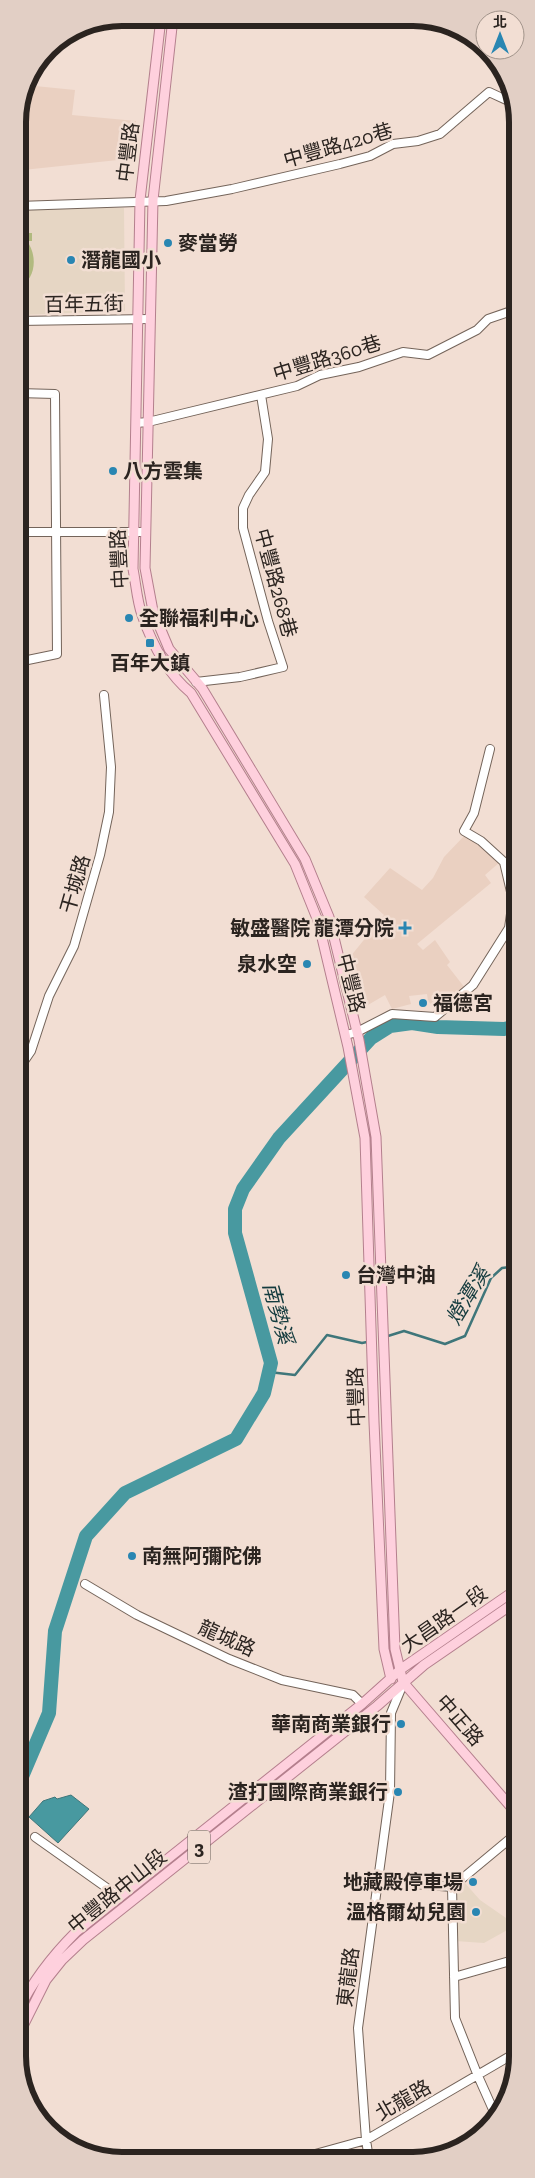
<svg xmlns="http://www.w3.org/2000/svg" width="535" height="2178" font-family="'Zilla Slab','Noto Sans TC',serif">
  <rect width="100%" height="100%" fill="#f2ded3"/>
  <path fill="#ead0c1" d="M25,85l50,5 -3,25 64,6 -3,40 -15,-1 -95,10 -5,-8v-46z
    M465,835l35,27 -15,13 6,8 -74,61 6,6 12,-10 15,22 -3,3 18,23 -27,23 -10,-10 -1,-7 -18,2 2,8 -19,5 -7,-14 -29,17 -10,-50 38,-47 -20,-18 26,-29 32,22 11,-12 11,-21z"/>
  <path fill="#e6d6c4" d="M18,208h106l1,103 -107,4z
    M464,1882l16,18 36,25 -32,18 -29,-2 1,-53z"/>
  <path fill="#b1ba7f" d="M18,233h14v8h-5c11,15 9,39 -9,47v-8c14,-8 13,-28 0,-36z"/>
  <path fill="#4899a0" stroke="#3f767a" d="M71,1795l18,14 -31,34 -29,-26 14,-16 12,-4 2,2z"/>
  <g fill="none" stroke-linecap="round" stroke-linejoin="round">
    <path stroke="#3f767a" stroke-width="2.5" d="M388,1336l16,-5 41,13 20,-8 26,-58 11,-10 15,-2
      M269,1372l26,3 32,-40 35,8 5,-1"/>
    <path stroke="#4899a0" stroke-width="14" d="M18,1786l31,-73 6,-82 31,-95 39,-43 111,-54 28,-46 7,-30 -36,-130v-24l8,-20 36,-51 92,-100 19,-12 22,-3 26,4 66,2 13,-3"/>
    <g stroke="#74645a" stroke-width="10">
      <path id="minor" d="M18,206l148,-5 66,-12 108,-25 30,-8 23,-12 25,-3 22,-7 49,-42 26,12
        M18,321l132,-2
        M18,393l37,1 2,260 -39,8
        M136,423l12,-1 149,-36 23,-11 39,-8 44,-15 25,3 49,-25 11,-11 29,-10
        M18,532h127
        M196,682l44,-5 43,-10 -15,-46 -25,-93v-20l6,-13 16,-23 3,-33 -7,-44
        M346,1035l11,-3 35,-18 43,3 38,-32 36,-57 4,-28 -9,-38 -23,-21 -17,-10 10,-18 16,-64
        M18,1070l13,-19 18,-55 25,-50 26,-91 9,-43 2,-45 -7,-72
        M85,1584l52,31 92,44 53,21 71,15 9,9
        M35,1837l79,56 5,5
        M378,1881l74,6 65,-54
        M452,1887l3,131 23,58 17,38
        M454,1977l63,-18
        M297,2159l69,-19 151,-88
        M369,2159l-3,-19 -8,-112 32,-236 1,-79 12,-29"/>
    </g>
    <g stroke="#b47f8d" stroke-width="11">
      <path id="major" d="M161,18l-21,182 -7,369c3,15 4,32 9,46 10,29 26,59 49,78l104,171 23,57 30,126 17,91 9,284 10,227 7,30
        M173,18l-20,182 -8,368 8,43 16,38 33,39 103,171 24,58 30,123 17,97 19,512 8,33 114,132
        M18,2011c15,-31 34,-55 58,-79l286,-228 39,-35 116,-80
        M18,2036l28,-56 16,-20 21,-20 294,-234 47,-41 93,-64"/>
    </g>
    <use href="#minor" stroke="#fff" stroke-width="8"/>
    <use href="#major" stroke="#fed0dd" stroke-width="9"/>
  </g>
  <g fill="#2986b2" stroke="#f2ded3" stroke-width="2">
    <circle cx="168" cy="243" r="5"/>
    <circle cx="71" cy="260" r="5"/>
    <circle cx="113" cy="471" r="5"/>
    <circle cx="129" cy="618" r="5"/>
    <rect x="145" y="638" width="10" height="10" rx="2.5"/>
    <path d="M402.5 920.5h5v5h5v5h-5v5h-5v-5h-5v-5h5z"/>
    <circle cx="307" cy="964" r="5"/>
    <circle cx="423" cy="1003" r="5"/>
    <circle cx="346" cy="1275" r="5"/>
    <circle cx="132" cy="1556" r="5"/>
    <circle cx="401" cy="1724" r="5"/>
    <circle cx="398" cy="1792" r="5"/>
    <circle cx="473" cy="1882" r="5"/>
    <circle cx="476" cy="1912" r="5"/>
  </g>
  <g text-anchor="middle" stroke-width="5" stroke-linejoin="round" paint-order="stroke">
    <rect fill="#f2ded3" stroke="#675c56" stroke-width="1" x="188" y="1830.5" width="22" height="33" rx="4"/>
    <g font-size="19" font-weight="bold" fill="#2b2420">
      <text x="199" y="1854">3</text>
    </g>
    <g font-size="20" fill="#2b2420" stroke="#f2ded3">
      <text transform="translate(338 145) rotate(-16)" y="7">中豐路420巷</text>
      <text transform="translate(128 152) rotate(-83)" y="7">中豐路</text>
      <text transform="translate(84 304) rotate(-1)" y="7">百年五街</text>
      <text transform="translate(327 358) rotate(-17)" y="7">中豐路360巷</text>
      <text transform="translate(119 559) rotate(-93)" y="7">中豐路</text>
      <text transform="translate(276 583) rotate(75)" y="7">中豐路268巷</text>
      <text transform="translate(75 884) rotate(-74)" y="7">干城路</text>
      <text transform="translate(351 983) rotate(76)" y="7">中豐路</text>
      <text transform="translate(356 1397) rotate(-92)" y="7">中豐路</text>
      <text transform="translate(444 1619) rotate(-35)" y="7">大昌路一段</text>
      <text transform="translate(227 1638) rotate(24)" y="7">龍城路</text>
      <text transform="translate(460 1720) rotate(49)" y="7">中正路</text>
      <text transform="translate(117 1891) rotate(-39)" y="7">中豐路中山段</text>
      <text transform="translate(348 1977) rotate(-83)" y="7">東龍路</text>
      <text transform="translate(403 2100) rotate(-30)" y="7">北龍路</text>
    </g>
    <g font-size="20" font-weight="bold" fill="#2b2420" stroke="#f2ded3" text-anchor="start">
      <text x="178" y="250">麥當勞</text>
      <text x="81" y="267">潛龍國小</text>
      <text x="123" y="478">八方雲集</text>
      <text x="139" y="625">全聯福利中心</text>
      <text x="150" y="670" text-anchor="middle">百年大鎮</text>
      <text x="394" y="935" text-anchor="end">敏盛醫院 龍潭分院</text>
      <text x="297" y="971" text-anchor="end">泉水空</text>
      <text x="433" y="1010">福德宮</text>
      <text x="356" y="1282">台灣中油</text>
      <text x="142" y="1563">南無阿彌陀佛</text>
      <text x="391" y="1731" text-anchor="end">華南商業銀行</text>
      <text x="388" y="1799" text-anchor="end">渣打國際商業銀行</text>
      <text x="463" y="1889" text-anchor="end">地藏殿停車場</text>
      <text x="466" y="1919" text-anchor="end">溫格爾幼兒園</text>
    </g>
    <g font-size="21" font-style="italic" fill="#143b3e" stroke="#f2ded3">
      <text transform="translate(468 1296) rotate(-59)" y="7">燈潭溪</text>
      <text transform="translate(278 1313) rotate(75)" y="7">南勢溪</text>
    </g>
  </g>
  <path d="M0 0H535V2178H0ZM122 26H413A96 96 0 0 1 509 122V2056A96 96 0 0 1 413 2152H122A96 96 0 0 1 26 2056V122A96 96 0 0 1 122 26Z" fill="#e2cfc5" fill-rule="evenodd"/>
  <path fill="none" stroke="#2b2420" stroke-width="6" d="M122 26H413A96 96 0 0 1 509 122V2056A96 96 0 0 1 413 2152H122A96 96 0 0 1 26 2056V122A96 96 0 0 1 122 26Z"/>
  <g transform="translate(500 35)"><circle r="24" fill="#f2ded3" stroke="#a2948b"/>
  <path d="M0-4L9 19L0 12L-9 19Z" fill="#2986b2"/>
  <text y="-8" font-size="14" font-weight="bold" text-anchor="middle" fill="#2b2420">北</text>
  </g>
</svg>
